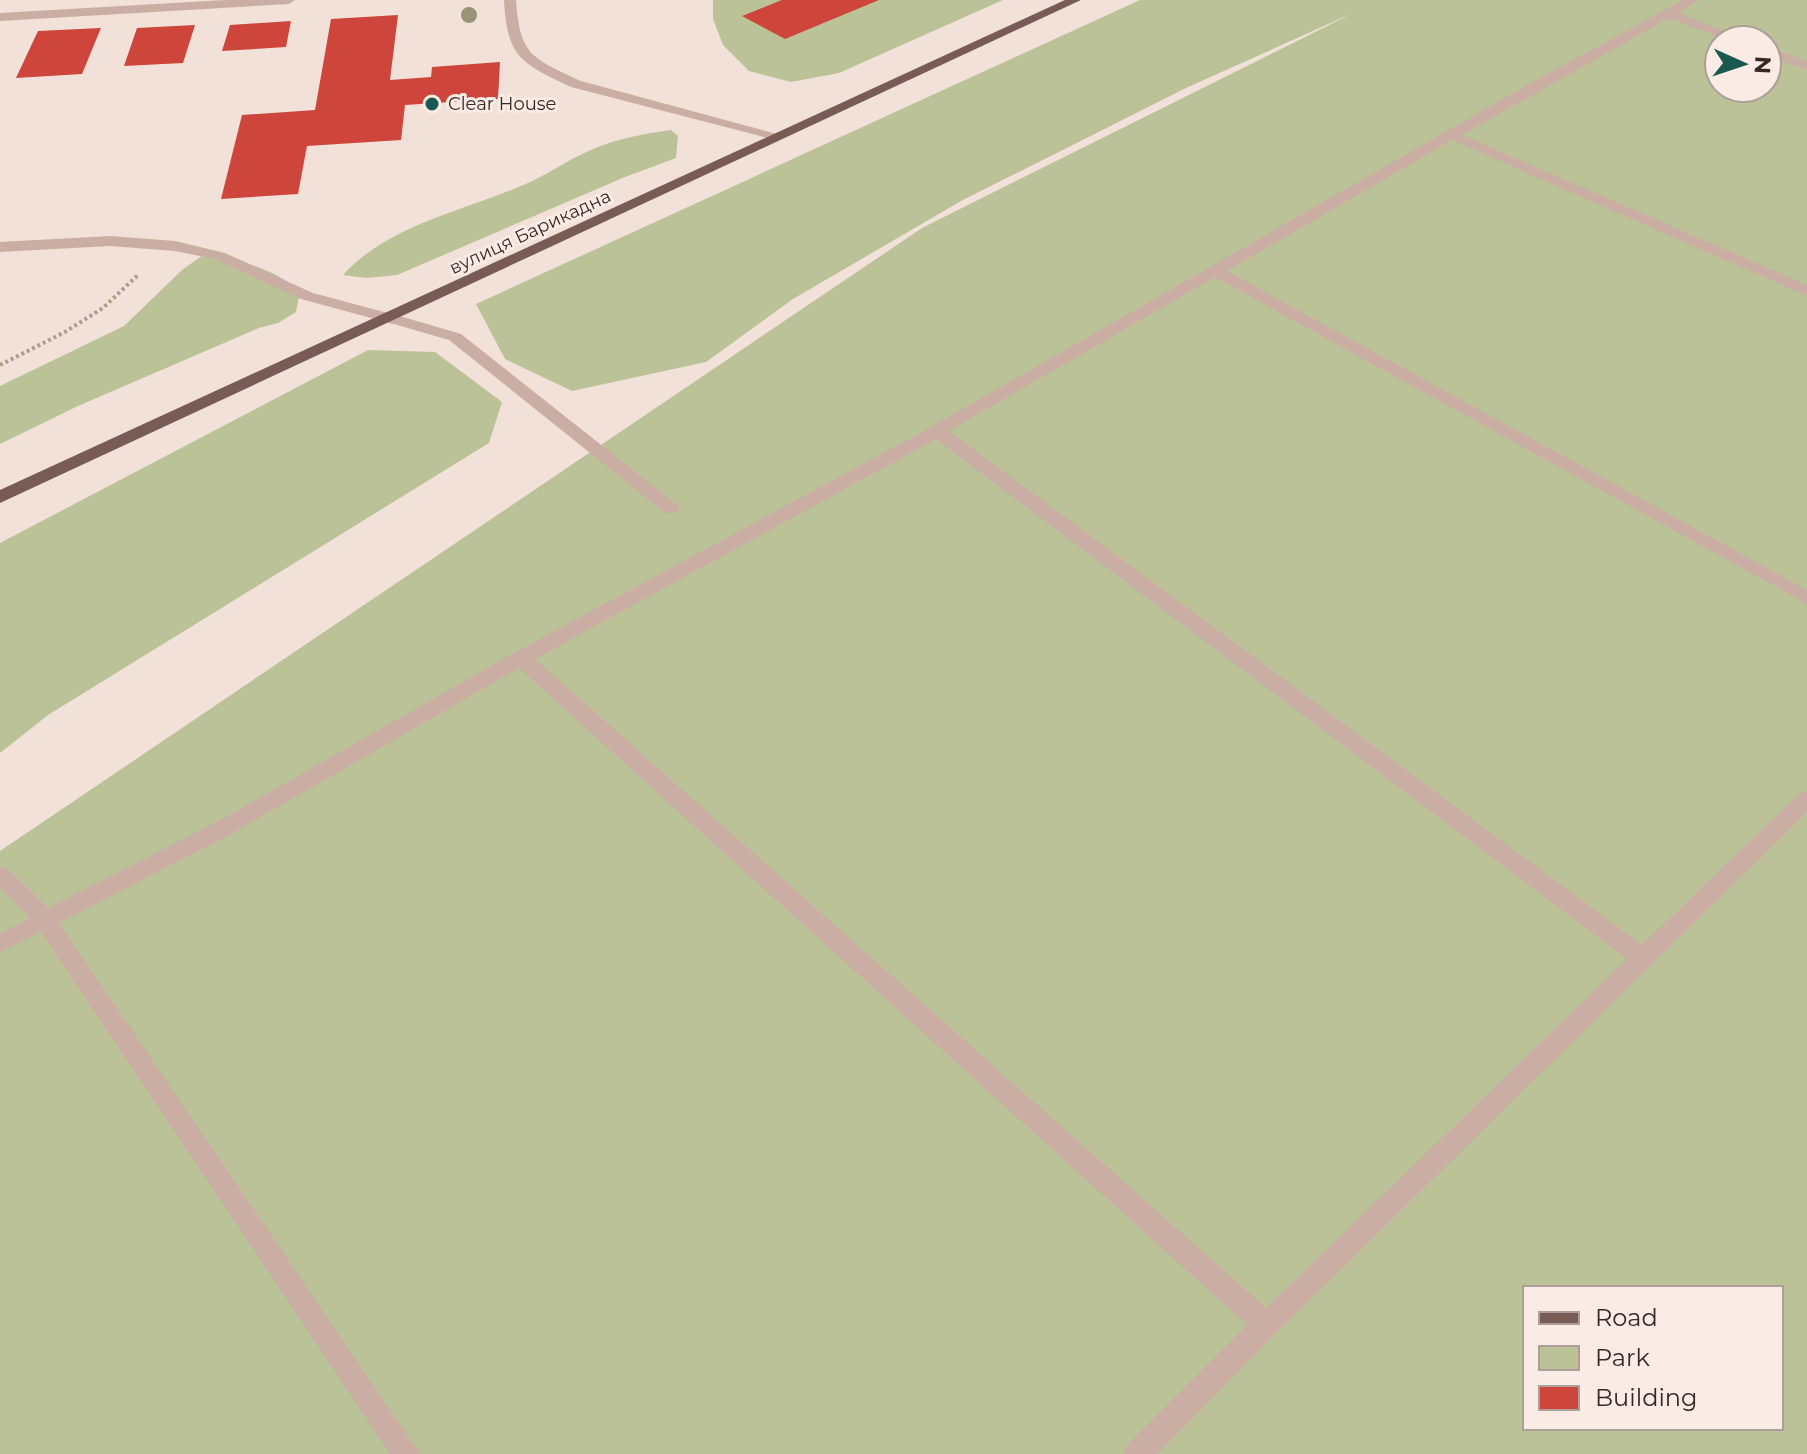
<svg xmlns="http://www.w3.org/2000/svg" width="1807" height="1454" font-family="Montserrat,sans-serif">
  <rect width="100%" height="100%" fill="#f2e1d8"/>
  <path fill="#bbc297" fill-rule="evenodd" d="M713,0h290l-164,73 -48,9 -42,-11 -26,-26 -10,-26z
    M1140,0h667v1454h-1807v-603l922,-623 431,-215 -167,75 -225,113 -168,98 -87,63 -134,29 -67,-32 -29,-55zM1719,40h48v48h-48zM1525,1288h256v140h-256z
    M671,130l7,6 -2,22 -51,19 -228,98 -31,3 -23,-3c46,-51 124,-65 185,-92 22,-10 43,-25 65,-34 25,-11 52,-15 78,-19z
    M203,255c35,5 70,12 97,37l-4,20 -18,11 -19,5 -181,78 -78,38v-58l124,-60 58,-56z
    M368,350l67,2 67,50 -13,41 -441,272 -48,38v-210z"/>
  <path fill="#cd453b" d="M782,0h97l-94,39 -43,-23z
    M398,15l-8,65 41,-3 1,-10 68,-5 -2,37 -93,6 -4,35 -94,6 -9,48 -77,5 21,-84 73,-5 16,-91z
    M291,21l-5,26 -64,4 8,-26z
    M195,25l-12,38 -59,3 13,-38z
    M101,28l-19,46 -66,4 22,-47z"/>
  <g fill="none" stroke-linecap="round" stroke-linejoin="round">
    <path stroke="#b7988d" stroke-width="4" stroke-dasharray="3 3" stroke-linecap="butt" d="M0,365l65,-33 38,-24 36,-34"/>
    <path fill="#cbaea3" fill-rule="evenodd" d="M1683,0h15l-19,13 66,27h-18l-58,-22 -207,117 345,150v11l-355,-156 -225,131 580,319v14l-592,-327 -266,154 693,514 158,-152 7,-2v21l-532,522 -118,120h-33l4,-10 119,-119 -728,-657 -288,166 -172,89 361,531h-30l-349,-522 -41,20v-19l30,-15 -30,-30v-21l8,2 40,39 169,-86 297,-169 417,-226 598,-343zM936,439l691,520 -361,349 -731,-649z
      M1767,47l40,14v9l-40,-14z
      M393,314l68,20 216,171 3,4 -3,4h-12l-216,-173 -62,-18v-6z"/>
    <path fill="#cbaea3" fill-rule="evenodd" d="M225,0h70l-6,4 -289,17v-8z
      M504,0h12c4,56 16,58 65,81l203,55 -12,3 -201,-52c-50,-24 -64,-29 -67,-87z
      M110,236l65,5 50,12 88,40 86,23 2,3 -8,5 -92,-25 -86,-40 -40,-8 -65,-5 -110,6v-10z"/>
    <path fill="#795b56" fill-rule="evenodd" d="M1065,0h16l-1081,503v-13z"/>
  </g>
  <circle fill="#979477" cx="469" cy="15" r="8"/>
  <circle fill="#195952" stroke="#faece4" stroke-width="3" cx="432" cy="104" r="8"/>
  <g text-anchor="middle" stroke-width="6" stroke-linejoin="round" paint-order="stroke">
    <g font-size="18" fill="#362826" stroke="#faece4" text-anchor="start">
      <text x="448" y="110">Clear House</text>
    </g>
    <g font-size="18" fill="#362826" stroke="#faece4">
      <text transform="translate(530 232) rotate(-25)" y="6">вулиця Барикадна</text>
    </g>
  </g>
  <rect x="1523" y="1286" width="260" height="144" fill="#faece4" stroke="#ac9e98" stroke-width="2"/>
  <rect x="1539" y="1312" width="40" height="12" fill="#795b56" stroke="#ac9e98" stroke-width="2"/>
  <text x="1595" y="1326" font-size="24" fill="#362826">Road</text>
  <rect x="1539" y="1346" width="40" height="24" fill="#bbc297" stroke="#ac9e98" stroke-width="2"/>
  <text x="1595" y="1366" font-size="24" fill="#362826">Park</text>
  <rect x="1539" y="1386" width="40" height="24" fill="#cd453b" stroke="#ac9e98" stroke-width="2"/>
  <text x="1595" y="1406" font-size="24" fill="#362826">Building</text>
  <g transform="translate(1743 64) rotate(93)"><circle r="38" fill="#faece4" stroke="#ac9e98" stroke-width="2"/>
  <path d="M0-6L14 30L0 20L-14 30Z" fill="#195952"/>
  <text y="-12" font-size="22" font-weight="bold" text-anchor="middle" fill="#362826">N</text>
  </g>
</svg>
